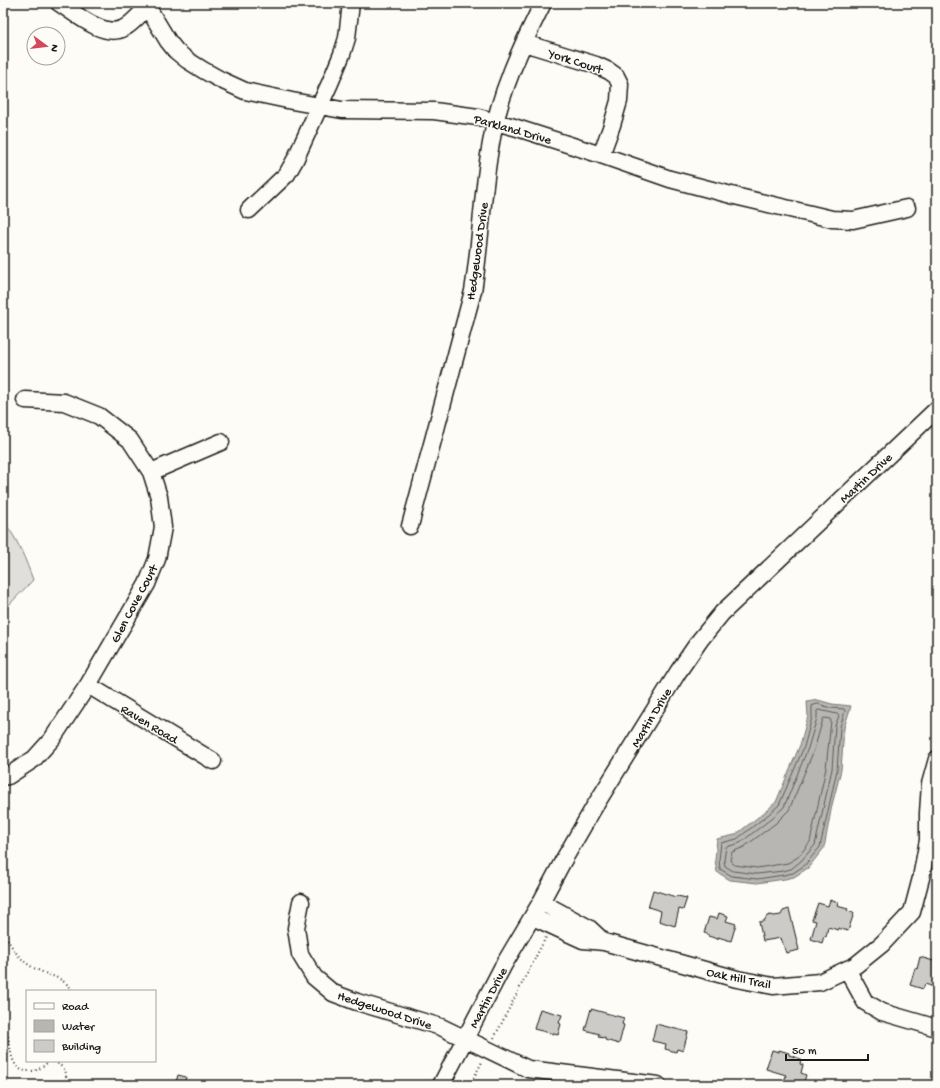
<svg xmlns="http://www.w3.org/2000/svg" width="940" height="1088" font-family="'Gochi Hand',sans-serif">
  <rect width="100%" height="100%" fill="#fdfcf7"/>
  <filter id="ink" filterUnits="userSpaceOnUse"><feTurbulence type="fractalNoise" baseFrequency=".025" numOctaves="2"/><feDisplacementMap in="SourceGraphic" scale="8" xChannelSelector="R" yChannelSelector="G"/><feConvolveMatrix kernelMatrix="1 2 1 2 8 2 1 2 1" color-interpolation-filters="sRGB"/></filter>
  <g filter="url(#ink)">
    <path fill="#e0dfdb" stroke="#7e7e7c" d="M3,522c13,12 24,41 30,58l-30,31z"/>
    <path fill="#b7b6b2" stroke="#797876" d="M818,700l14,4 19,2 -7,22 -3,42 -9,35 -8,43 -16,20 -14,9 -9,2 -28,4 -27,-3 -13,-8 -2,-12 2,-21 18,-4 31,-24 10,-9 24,-57 8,-29 -1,-14z"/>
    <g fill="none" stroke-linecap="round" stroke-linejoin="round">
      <path stroke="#5a5a58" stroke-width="1" d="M818,704l13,4 13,1 1,2 -5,16 -3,43 -17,77 -15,18 -12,8 -9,2 -27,4 -25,-3 -12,-7 -1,-9 2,-17 16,-4 32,-25 10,-9 25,-58 8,-30v-11z
        M819,710l18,4 2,2 -4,10 -3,43 -17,76 -14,16 -10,8 -8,2 -26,3 -24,-3 -8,-5 -1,-6 2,-13 14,-4 32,-25 12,-11 24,-59 9,-30v-7z
        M825,718l5,1 1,2 -5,47 -16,74 -12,15 -10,6 -31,5 -22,-3 -3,-2 -2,-3 2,-8 12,-5 32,-24 13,-13 25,-60 9,-31z"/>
    </g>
    <path fill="#cccbc8" stroke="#1c1c1c" d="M653,890l23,7 1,-1 10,2 -4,12 -4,-1 -4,17 -16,-5 2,-10 -13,-4z
      M830,900l8,3 -1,3 11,3 -1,2 7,2 -6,18 -10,-3v2l-10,-3 -2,10 -2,-1 -2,7 -11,-4 5,-18 -4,-1 6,-17 10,3z
      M789,909l10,41 -13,3 -5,-15 -18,3 -4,-19 5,-1 3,-5 4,-1 3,1 7,-1 2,-4z
      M719,913l9,3 -2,5 10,3 -5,17 -13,-4v2l-10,-3v-2l-4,-1 5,-16 8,2z
      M920,957l17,5v26l-12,-4 -2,5 -13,-4 5,-17 2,1z
      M540,1009l22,6 -3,8 2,1 -3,11 -24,-6z
      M591,1009l33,9 -2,6 2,1 -5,19 -14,-4v-2l-7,-1 1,-3 -14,-4z
      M656,1024l32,8 -5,19 -6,-2 -1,3 -11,-3 1,-5 -14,-3z
      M772,1050l7,2v-2l10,3v2l12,4 -1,5 3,1 -2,8 5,2 -3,10h-9l-10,-3 2,-7 -20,-6z
      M178,1075l8,2 -2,8h-9z"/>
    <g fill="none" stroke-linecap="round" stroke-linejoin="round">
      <g stroke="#1c1c1c" stroke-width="19">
        <path id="minor" d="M59,3c16,10 45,36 65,25 9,-5 16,-14 23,-21
          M145,3l23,38 8,10 11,9 16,10 18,10 24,11 47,10 50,9 92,1 44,6 36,10 87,28 69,24 69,18 93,22 21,1 54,-12
          M524,43l72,22 13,6 7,5 4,8 -1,17 -7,24 -11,30
          M249,210l38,-36 8,-14 35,-77 12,-29 5,-16 4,-35
          M151,472l70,-30
          M410,526l63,-235c8,-49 9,-99 18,-148 8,-49 30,-96 52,-140
          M88,685l125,76
          M3,777l5,-1 26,-17 18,-20 36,-54 59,-101 10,-25 6,-32 -4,-30 -8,-25 -21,-32 -31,-24 -35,-14 -39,-2
          M301,902l-5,26 4,26 14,23 19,16 24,9 84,25 87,42 130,16
          M541,902l48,26 15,14
          M533,917l50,23 21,2 133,37 36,7 47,-4 36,-17 26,-21 30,-32 9,-34 7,-38v-27l2,-29 7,-25
          M847,969l18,33 17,10 55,16
          M441,1085l62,-119 38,-64 22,-41 30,-52 85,-137 22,-32 22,-27 215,-204"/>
      </g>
      <path stroke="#1c1c1c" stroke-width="2" stroke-dasharray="1 3" stroke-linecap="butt" d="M3,928c6,17 16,33 33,41 15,8 26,7 37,22
        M3,1021c2,5 4,10 5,15 3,14 3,37 22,35 8,0 13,-4 19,-10
        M494,1038l52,-101
        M54,1061c11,8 15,10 10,24
        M470,1085l12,-23"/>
      <use href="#minor" stroke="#fdfcf7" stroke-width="16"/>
    </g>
  </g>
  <g text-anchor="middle" stroke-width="3" stroke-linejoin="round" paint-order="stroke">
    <g font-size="13" fill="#1c1c1c" stroke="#fdfcf7">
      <text transform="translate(576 60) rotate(18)" y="5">York Court</text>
      <text transform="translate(513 128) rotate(16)" y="5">Parkland Drive</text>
      <text transform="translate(476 251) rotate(-82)" y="5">Hedgewood Drive</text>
      <text transform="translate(865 477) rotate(-43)" y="5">Martin Drive</text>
      <text transform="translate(133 603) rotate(-62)" y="5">Glen Cove Court</text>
      <text transform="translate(650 717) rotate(-59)" y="5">Martin Drive</text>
      <text transform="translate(150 723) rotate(31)" y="5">Raven Road</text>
      <text transform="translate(739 977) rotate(12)" y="5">Oak Hill Trail</text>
      <text transform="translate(487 997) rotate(-62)" y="5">Martin Drive</text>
      <text transform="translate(385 1009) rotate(18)" y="5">Hedgewood Drive</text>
    </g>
  </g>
  <rect width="940" height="1088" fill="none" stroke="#fdfcf7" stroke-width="16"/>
  <rect x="8" y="8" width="924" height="1072" fill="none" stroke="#1c1c1c" stroke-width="1.5" filter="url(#ink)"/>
  <rect x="26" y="990" width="130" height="72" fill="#fdfcf7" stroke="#a3a29f"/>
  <rect x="34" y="1003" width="20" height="6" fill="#fdfcf7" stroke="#a3a29f"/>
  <text x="62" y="1010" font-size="12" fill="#1c1c1c">Road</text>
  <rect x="34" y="1020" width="20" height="12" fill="#b7b6b2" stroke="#a3a29f"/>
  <text x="62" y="1030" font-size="12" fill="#1c1c1c">Water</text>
  <rect x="34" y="1040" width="20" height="12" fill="#cccbc8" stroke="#a3a29f"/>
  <text x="62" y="1050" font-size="12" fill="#1c1c1c">Building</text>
  <g transform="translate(46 46) rotate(105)"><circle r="19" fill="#fdfcf7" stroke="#a3a29f"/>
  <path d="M0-3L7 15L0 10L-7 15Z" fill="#d1495b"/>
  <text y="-6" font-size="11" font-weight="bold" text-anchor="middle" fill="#1c1c1c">N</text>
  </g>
  <path d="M786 1054v6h82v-6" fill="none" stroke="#1c1c1c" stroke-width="2"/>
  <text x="792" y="1054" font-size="12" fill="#1c1c1c" stroke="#fdfcf7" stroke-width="3" paint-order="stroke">50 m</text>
</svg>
